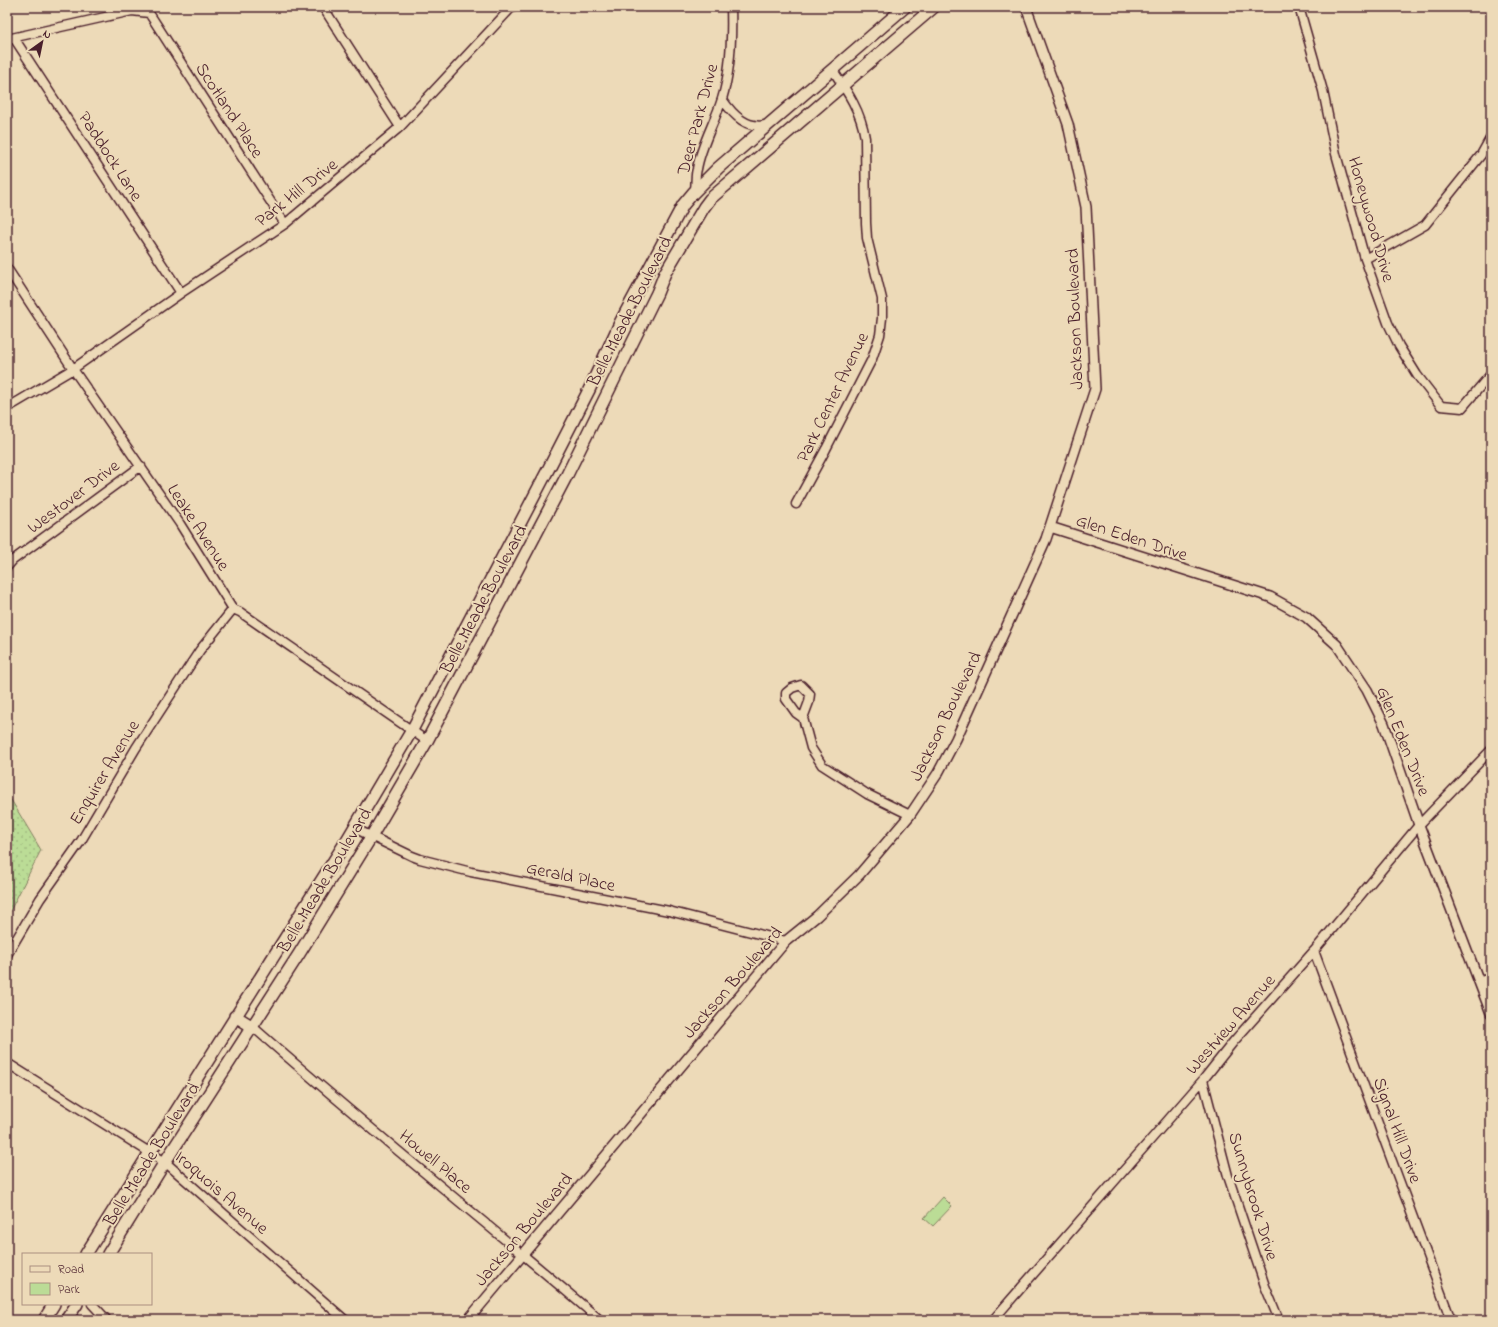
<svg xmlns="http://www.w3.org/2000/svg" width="1498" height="1327" font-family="'Indie Flower',sans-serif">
  <defs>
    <pattern id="green-dots" width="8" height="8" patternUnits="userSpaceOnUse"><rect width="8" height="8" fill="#bbdc96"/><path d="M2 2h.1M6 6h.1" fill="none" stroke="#a2bc81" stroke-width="1.8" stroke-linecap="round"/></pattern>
  </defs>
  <rect width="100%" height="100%" fill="#eddab8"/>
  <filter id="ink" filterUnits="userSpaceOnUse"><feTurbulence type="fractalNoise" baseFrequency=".025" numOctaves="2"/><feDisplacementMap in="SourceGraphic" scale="8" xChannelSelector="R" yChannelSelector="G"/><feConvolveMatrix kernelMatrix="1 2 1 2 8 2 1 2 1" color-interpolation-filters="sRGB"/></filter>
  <g filter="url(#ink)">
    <path fill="url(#green-dots)" stroke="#827e60" d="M7,793l34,57 -34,67z"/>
    <path fill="#bbdc96" stroke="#827e60" d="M943,1197l9,9 -19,20 -9,-8z"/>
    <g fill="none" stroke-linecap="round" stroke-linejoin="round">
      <g stroke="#4a1f2b" stroke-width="11">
        <path id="minor" d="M323,7l77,120
          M1299,7l24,84 13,63 29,105 23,64 11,23 18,29 24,31 21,2 29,-34
          M14,38l167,255
          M7,39l125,-28 17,2 136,211
          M722,99c11,16 26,32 47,25
          M695,190c1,-7 0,-14 2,-21 4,-24 18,-47 25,-70 9,-29 10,-62 9,-92
          M1365,259l60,-34 56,-70 10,-18
          M7,268l66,101 107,155 53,85 7,3 187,129
          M7,408l66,-39 108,-76 104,-69 115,-97 112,-120
          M796,504l30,-55 46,-90 8,-24 2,-17v-19l-15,-61 -1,-15 -1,-85c-4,-27 -18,-47 -33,-69
          M7,567l6,-7 128,-94
          M803,718l6,-16 1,-8 -9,-9 -9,3 -6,5v6l10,14 7,5 8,30 11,17 45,29 43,21
          M354,828l58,28 8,3 51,13 198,39 117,30
          M1314,951l137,369
          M7,955l33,-56 41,-58 55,-93 43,-66 21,-32 33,-41
          M1480,982l11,-5
          M253,1027c113,100 232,194 347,293
          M7,1063l158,99 180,158
          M1203,1080l25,96 37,110 14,34
          M92,1304l15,16
          M993,1320l210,-240 31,-39 80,-90 105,-126 72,-75"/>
      </g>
      <g stroke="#4a1f2b" stroke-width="12">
        <path id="tertiary" d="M1050,527l220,70 36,20 31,28 30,45 17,34 35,101 72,188
          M468,1320l318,-379 31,-25 42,-41 51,-60 28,-42 18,-34 90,-200 49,-150 -9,-182 -18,-83 -42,-117"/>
      </g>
      <g stroke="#4a1f2b" stroke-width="14">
        <path id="secondary" d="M235,1016l18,11
          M86,1254l261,-414 65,-110 139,-266 38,-74 32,-69 62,-116 10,-12 25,-25 187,-161
          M108,1254l57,-92 134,-208 72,-117 56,-96 140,-266 90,-182 8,-20 39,-66 6,-8 224,-192
          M44,1320l10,-16
          M66,1320l11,-16"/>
      </g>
      <use href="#minor" stroke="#eddab8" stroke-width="8"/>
      <use href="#tertiary" stroke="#eddab8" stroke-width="9"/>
      <use href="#secondary" stroke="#eddab8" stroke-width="11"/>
    </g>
  </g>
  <g text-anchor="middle" stroke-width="4" stroke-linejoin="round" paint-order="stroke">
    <g font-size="18" fill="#4a1f2b" stroke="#eddab8">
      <text transform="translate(230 110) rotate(57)" y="6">Scotland Place</text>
      <text transform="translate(697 119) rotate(-75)" y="6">Deer Park Drive</text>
      <text transform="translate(111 156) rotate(57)" y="6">Paddock Lane</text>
      <text transform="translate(296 192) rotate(-38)" y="6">Park Hill Drive</text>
      <text transform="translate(1372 219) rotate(74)" y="6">Honeywood Drive</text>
      <text transform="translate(629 311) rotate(-63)" y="6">Belle Meade Boulevard</text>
      <text transform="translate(1074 319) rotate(-92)" y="6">Jackson Boulevard</text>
      <text transform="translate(832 397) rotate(-64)" y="6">Park Center Avenue</text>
      <text transform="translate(73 496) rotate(-37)" y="6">Westover Drive</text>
      <text transform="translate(199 527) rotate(57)" y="6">Leake Avenue</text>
      <text transform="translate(1132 537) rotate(18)" y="6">Glen Eden Drive</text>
      <text transform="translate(483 599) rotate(-62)" y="6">Belle Meade Boulevard</text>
      <text transform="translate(945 716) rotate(-64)" y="6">Jackson Boulevard</text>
      <text transform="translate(1404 741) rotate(68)" y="6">Glen Eden Drive</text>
      <text transform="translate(104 772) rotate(-59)" y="6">Enquirer Avenue</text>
      <text transform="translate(571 876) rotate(12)" y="6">Gerald Place</text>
      <text transform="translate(324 880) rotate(-59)" y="6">Belle Meade Boulevard</text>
      <text transform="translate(732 982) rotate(-49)" y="6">Jackson Boulevard</text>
      <text transform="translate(1230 1024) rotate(-49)" y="6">Westview Avenue</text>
      <text transform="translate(1398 1130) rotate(70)" y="6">Signal Hill Drive</text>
      <text transform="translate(151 1154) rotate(-58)" y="6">Belle Meade Boulevard</text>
      <text transform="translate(436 1161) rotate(40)" y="6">Howell Place</text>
      <text transform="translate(222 1192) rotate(41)" y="6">Iroquois Avenue</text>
      <text transform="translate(1254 1196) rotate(73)" y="6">Sunnybrook Drive</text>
      <text transform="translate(523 1229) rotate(-50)" y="6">Jackson Boulevard</text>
    </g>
  </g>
  <rect width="1498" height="1327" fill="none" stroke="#eddab8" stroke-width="24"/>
  <rect x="12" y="12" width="1474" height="1303" fill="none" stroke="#4a1f2b" stroke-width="1.5" filter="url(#ink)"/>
  <rect x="22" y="1253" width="130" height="52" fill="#eddab8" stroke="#ac8f80"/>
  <rect x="30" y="1266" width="20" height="6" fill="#eddab8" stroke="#ac8f80"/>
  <text x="58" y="1273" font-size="12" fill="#4a1f2b">Road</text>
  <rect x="30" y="1283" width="20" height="12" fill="#bbdc96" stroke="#ac8f80"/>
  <text x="58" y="1293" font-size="12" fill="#4a1f2b">Park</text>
  <g transform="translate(42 42) rotate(33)" stroke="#eddab8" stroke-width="3" paint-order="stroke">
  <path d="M0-3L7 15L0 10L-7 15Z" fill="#4a1f2b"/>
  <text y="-6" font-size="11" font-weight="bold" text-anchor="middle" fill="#4a1f2b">N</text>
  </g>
</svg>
